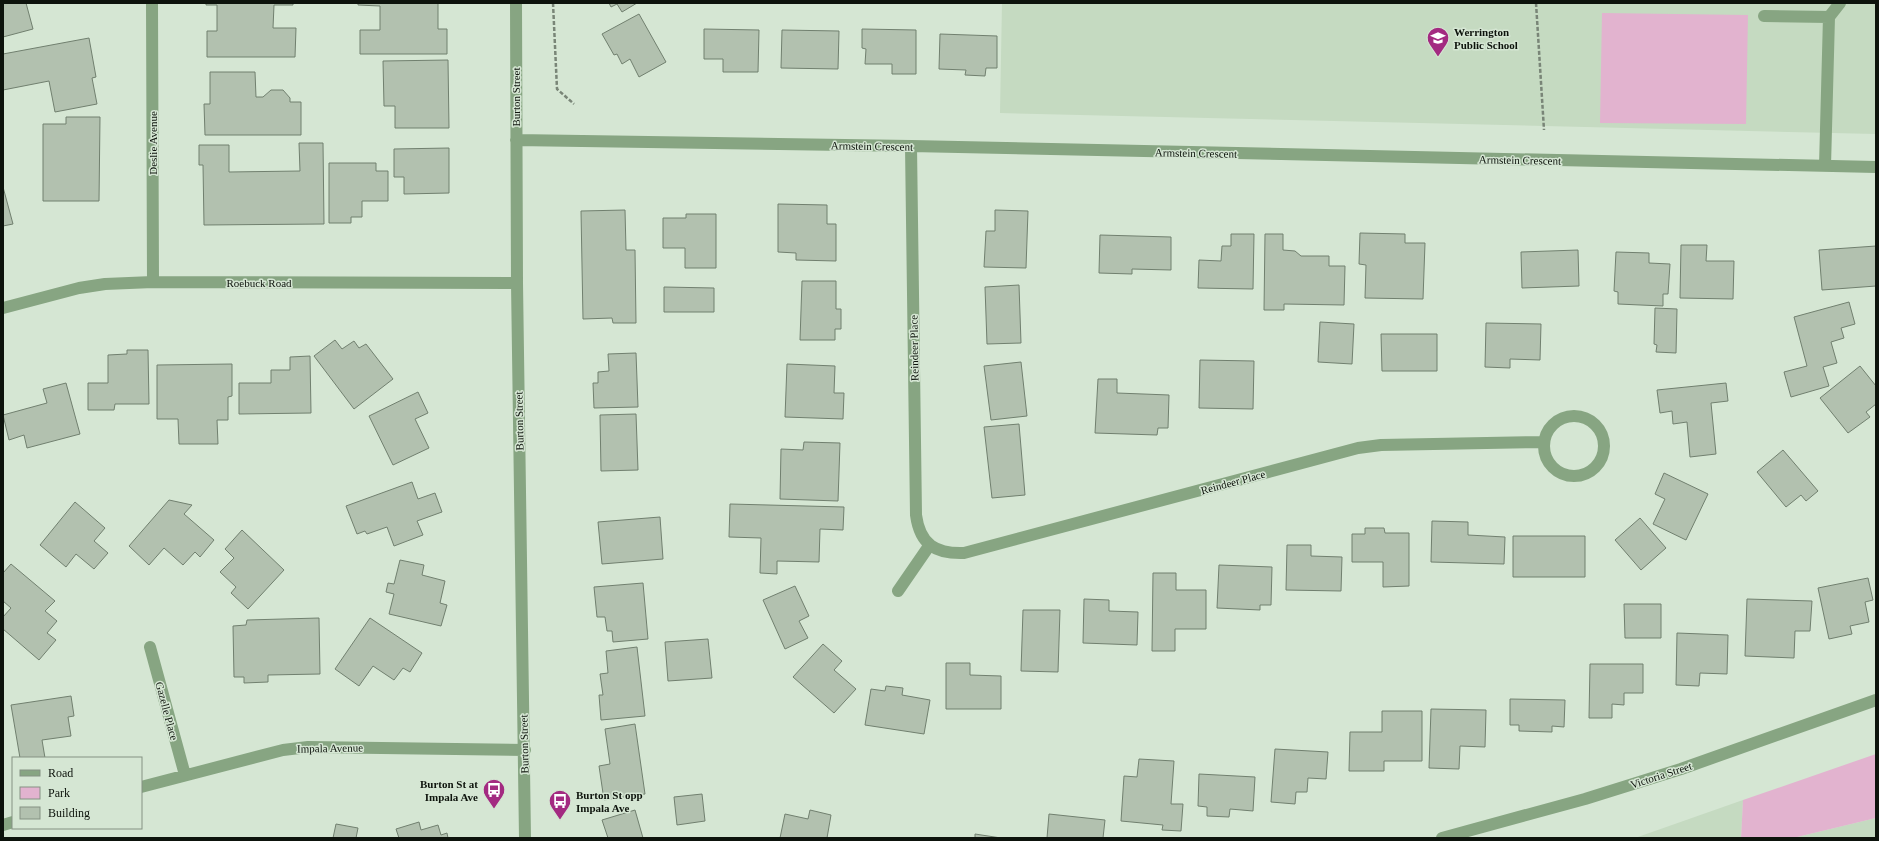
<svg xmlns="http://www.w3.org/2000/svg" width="1879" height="841" font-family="'Times New Roman',serif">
  <rect width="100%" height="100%" fill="#d5e6d3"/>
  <path fill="#c5dac1" d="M1002,3h874v131l-876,-21z
    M1743,800l-2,38h-106z
    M1876,818v20h-83z"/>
  <path fill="#e2b3cf" d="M1602,13l146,2 -2,109 -146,-1z
    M1876,754v64l-83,20h-52l2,-38z"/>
  <path fill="#b2c1af" stroke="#71806f" d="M3,3h23l7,26 -30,8z
    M206,3h87v2h-19l-1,23h23l-1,29h-88v-26h10v-26h-11z
    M358,3h89h-9v26h9v25h-87v-24h20v-24l-22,-1z
    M609,3h28l-15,9 -5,-8 -6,3z
    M639,14l27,48 -27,15 -9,-18 -8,5 -5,-10 -3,1 -12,-21z
    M704,29l55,1 -1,42h-35v-13h-19z
    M862,29l54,1v44h-24v-10h-27l1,-15 -4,-1z
    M782,30l57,1 -1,38 -57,-1z
    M940,34l57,2v32h-11l-1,8 -20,-1 1,-5 -27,-1z
    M89,38l7,39 -4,1 5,26 -42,8 -6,-31 -46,9v-36z
    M448,60l1,68h-54v-22h-11l-1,-45z
    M210,72h45l1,25h7l8,-7h12l7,8v4h11v33h-96l-1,-31h6z
    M66,117h34l-1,84h-56v-77h23z
    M299,143h24l1,81 -120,1 -1,-60h-4v-20h30v27l71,-1z
    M449,148v45l-45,1v-17h-10v-28z
    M329,163h47v8h12v30h-26v16h-11v6h-22z
    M3,187l10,37 -10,2z
    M778,204l49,1v19h9v37l-40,-1v-7l-18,-1z
    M625,210l1,40h9l1,73h-23l-1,-5 -29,1 -2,-108z
    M995,210l33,1 -2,57 -42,-1 2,-36h9z
    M686,214h30v54h-31v-20h-22v-30h23z
    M1360,233l45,1v9h20l-2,56 -58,-1 1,-33 -7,-1z
    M1231,234h23l-1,55 -55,-1 1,-28 22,1 1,-15h9z
    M1265,234h18v16l12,1 6,5h28v10h16l-1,39 -60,-1v6h-20z
    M1100,235l71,2v33l-39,-1v5l-33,-1z
    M1681,245h26l-1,16h28l-1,38 -53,-1z
    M1876,246v40l-54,4 -3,-40z
    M1578,250l1,36 -57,2 -1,-36z
    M1616,252l33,1v10l21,1 -2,30h-5v12l-45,-2v-12l-4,-1z
    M802,281h34v28h5v20h-6v11h-35z
    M1019,285l2,58 -34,1 -2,-57z
    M664,287l50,1v24h-50z
    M1849,302l6,22 -14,4 3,10 -13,4 6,21 -14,4 6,19 -38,11 -7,-25 23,-6 -13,-49z
    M1655,308l22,1 -1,44 -20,-1 1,-7 -3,-1z
    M1320,322l34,2 -2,40 -34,-2z
    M1486,323l55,1 -1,36 -30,-1v9l-25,-1z
    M1381,334h56v37h-55z
    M335,340l7,9 12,-8 5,7 7,-4 27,35 -39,30 -40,-53z
    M127,350h21l1,54h-34l-1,6h-26v-27h20v-28l19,-1z
    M636,353l2,54 -44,1 -1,-25h5v-11l11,-1 -1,-17z
    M310,356l1,57 -72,1v-31h32v-13h19v-13z
    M1200,360l54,1 -1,48 -54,-1z
    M1021,362l6,54 -36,4 -7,-54z
    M232,364v32l-4,1v23h-11l1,24h-39l-1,-25h-21v-54z
    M787,364l48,2 -1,27h10l-1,26 -58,-2z
    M1860,366l16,20v18l-10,8 4,5 -22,16 -28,-35z
    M1098,379h19v14l52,2 -1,33h-10l-1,7 -62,-2z
    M66,383l14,51 -53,14 -3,-13 -15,5 -6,-25 44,-12 -4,-14z
    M1726,383l2,18 -17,2 5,51 -26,3 -3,-35 -14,2 -1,-13 -12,2 -3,-23z
    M418,392l10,21 -13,6 14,29 -36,17 -24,-49z
    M636,414l2,56 -37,1 -1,-56z
    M1019,424l6,71 -33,3 -8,-71z
    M804,442l36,1 -2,58 -58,-2 1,-50 22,1z
    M1783,450l35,41 -12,10 -5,-6 -15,12 -29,-35z
    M1664,473l44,21 -22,46 -33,-16 12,-25 -10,-5z
    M412,482l6,17 17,-6 7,19 -25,9 6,14 -29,11 -7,-19 -20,7 -2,-3 -8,3 -11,-28z
    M169,500l23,5 -8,9 30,26 -14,17 -5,-5 -12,13 -19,-17 -15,17 -20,-19z
    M75,502l30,26 -11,13 14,12 -14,16 -18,-15 -10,13 -26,-22z
    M730,504l114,3 -1,23 -23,-1 -1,33 -42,-1v13l-17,-1 1,-35 -32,-1z
    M660,517l3,42 -61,5 -4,-42z
    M1640,518l26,30 -25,22 -26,-30z
    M1432,521l36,1v13l37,2 -1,27 -73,-2z
    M1365,528h19l1,5h24v53l-26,1v-25h-31v-28h13z
    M242,530l42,40 -36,39 -17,-16 5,-6 -16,-15 14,-14 -9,-9z
    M1513,536h72v41h-72z
    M1287,545h24v11l31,1 -1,34 -55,-1z
    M400,560l24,5 -2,10 23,6 -5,22 7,2 -6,21 -52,-12 5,-20 -8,-2 2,-9 6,1z
    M11,564l44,37 -10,10 12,10 -10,12 9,7 -17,20 -36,-31v-12l8,-9 -8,-7v-28z
    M1219,565l53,2 -1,38h-11v5l-43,-2z
    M1153,573h23v17h30v39h-31v22h-23z
    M1868,578l5,22 -8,2 4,20 -19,4 2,8 -23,5 -11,-51z
    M643,583l5,56 -35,3 -1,-11h-5l-2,-14h-8l-3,-30z
    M795,586l14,30 -10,5 9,17 -23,11 -22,-49z
    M1084,599l25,1v11l29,1 -1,33 -54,-2z
    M1747,599l65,2 -2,30h-15l-1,27 -49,-2z
    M1624,604h37v34h-36z
    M1023,610h37l-2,62 -37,-1z
    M319,618l1,56 -52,1v7l-24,1v-6h-10l-1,-51 13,-1 1,-5z
    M370,618l52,35 -12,19 -7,-4 -9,12 -21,-14 -14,20 -24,-17z
    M1677,633l51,2 -1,39 -27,-1 -1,13 -23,-1z
    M708,639l4,39 -44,3 -3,-39z
    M823,644l19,17 -8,9 22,19 -22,24 -41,-36z
    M637,647l8,69 -44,4 -2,-25h4l-3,-21 8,-1 -2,-22z
    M946,663h24v12l31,1v33h-55z
    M1590,664h53v29h-19v12l-12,-1v14h-23z
    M886,686l17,2 -1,7 28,5 -6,34 -59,-9 6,-36 14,2z
    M71,696l3,20 -6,1 3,19 -29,4 3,18h-25l-9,-53z
    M1510,699l55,1 -1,27 -12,-1v6l-33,-1v-6h-9z
    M1431,709l55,1 -1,37 -25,-1 -1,23 -30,-1z
    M1382,711h40v50h-38v10h-35l1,-39h32z
    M635,724l10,70 -41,6 -5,-34 11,-2 -5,-35z
    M1275,749l53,3 -2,27 -18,-1 -1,14h-11l-1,12 -24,-2z
    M1139,759l35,2 -3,43h12l-2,27 -19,-1 1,-5 -42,-4 3,-45 13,1z
    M1199,774l56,3 -2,34 -23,-2 -1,8 -22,-1v-9l-9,-1z
    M702,794l3,27 -28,4 -3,-28z
    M635,810l8,28h-35l-6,-18z
    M810,810l21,5 -4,23h-47l5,-24 23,5z
    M1049,814l56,6 -2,18h-56z
    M419,822l2,8 17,-5 3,10 6,-2 1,5h-49l-3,-9z
    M336,824l22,4 -2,10h-23z
    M975,834l26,4h-26z"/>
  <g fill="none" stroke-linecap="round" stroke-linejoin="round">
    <path stroke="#798577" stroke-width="2.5" stroke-dasharray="4 2" stroke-linecap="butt" d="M553,3l4,86 17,15
      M1536,3l8,127"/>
    <path stroke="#87a582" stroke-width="12" d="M152,3l1,279
      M516,3l1,280 8,555
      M1764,16l65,1 -4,149
      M1829,17l11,-14
      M516,140l395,6 965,21
      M911,146l5,369c4,30 20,39 48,38l394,-105 23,-3 162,-3
      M3,308l76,-20 26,-4 48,-2 364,1
      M1544 446a30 30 0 1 1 60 0a30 30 0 1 1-60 0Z
      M898,591l31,-45
      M150,647l35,128
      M141,787l142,-37 25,-3 217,3
      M3,825l10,-3
      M1442,838l143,-39 96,-30 195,-69"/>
  </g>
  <defs>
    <g id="school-pin" transform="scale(1.15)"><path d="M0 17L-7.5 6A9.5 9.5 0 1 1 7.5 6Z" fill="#a32a81" stroke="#d5e6d3"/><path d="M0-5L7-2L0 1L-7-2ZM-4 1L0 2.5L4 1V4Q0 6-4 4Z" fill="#fff"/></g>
    <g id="bus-pin" transform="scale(1.15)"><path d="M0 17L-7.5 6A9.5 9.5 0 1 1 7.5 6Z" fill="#a32a81" stroke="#d5e6d3"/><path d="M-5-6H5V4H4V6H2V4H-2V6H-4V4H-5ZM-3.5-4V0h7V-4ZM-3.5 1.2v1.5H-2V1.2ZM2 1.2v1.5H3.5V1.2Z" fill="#fff"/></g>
  </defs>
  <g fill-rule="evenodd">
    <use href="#school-pin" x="1438" y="38"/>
    <use href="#bus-pin" x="494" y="790"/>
    <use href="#bus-pin" x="560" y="801"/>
  </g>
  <g text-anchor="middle" stroke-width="3" stroke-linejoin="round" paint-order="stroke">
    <g font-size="11" font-weight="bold" fill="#0d130c" stroke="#d5e6d3" text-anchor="start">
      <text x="1454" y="36">Werrington<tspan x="1454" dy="13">Public School</tspan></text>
      <text x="478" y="788" text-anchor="end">Burton St at<tspan x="478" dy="13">Impala Ave</tspan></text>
      <text x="576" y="799">Burton St opp<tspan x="576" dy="13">Impala Ave</tspan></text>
    </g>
    <g font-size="11" fill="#0d130c" stroke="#d5e6d3">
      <text transform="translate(516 97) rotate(-90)" y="4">Burton Street</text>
      <text transform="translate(153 143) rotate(-90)" y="4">Deslie Avenue</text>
      <text transform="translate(872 146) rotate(1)" y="4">Armstein Crescent</text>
      <text transform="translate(1196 153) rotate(1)" y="4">Armstein Crescent</text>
      <text transform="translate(1520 160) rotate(1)" y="4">Armstein Crescent</text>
      <text x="259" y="287">Roebuck Road</text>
      <text transform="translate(914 348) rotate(-91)" y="4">Reindeer Place</text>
      <text transform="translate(519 421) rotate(-91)" y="4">Burton Street</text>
      <text transform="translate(1233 482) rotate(-15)" y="4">Reindeer Place</text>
      <text transform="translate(167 711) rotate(75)" y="4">Gazelle Place</text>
      <text transform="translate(524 744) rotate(-91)" y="4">Burton Street</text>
      <text transform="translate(330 748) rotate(-1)" y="4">Impala Avenue</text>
      <text transform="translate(1661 775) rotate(-18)" y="4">Victoria Street</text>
    </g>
  </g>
  <rect width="1879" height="841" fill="none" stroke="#0d130c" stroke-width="8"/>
  <rect x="12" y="757" width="130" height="72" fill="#d5e6d3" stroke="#859283"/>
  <rect x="20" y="770" width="20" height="6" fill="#87a582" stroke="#859283"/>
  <text x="48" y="777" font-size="12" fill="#0d130c">Road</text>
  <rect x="20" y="787" width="20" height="12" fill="#e2b3cf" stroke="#859283"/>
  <text x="48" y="797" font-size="12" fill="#0d130c">Park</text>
  <rect x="20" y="807" width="20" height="12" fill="#b2c1af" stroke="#859283"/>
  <text x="48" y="817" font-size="12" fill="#0d130c">Building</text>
</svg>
